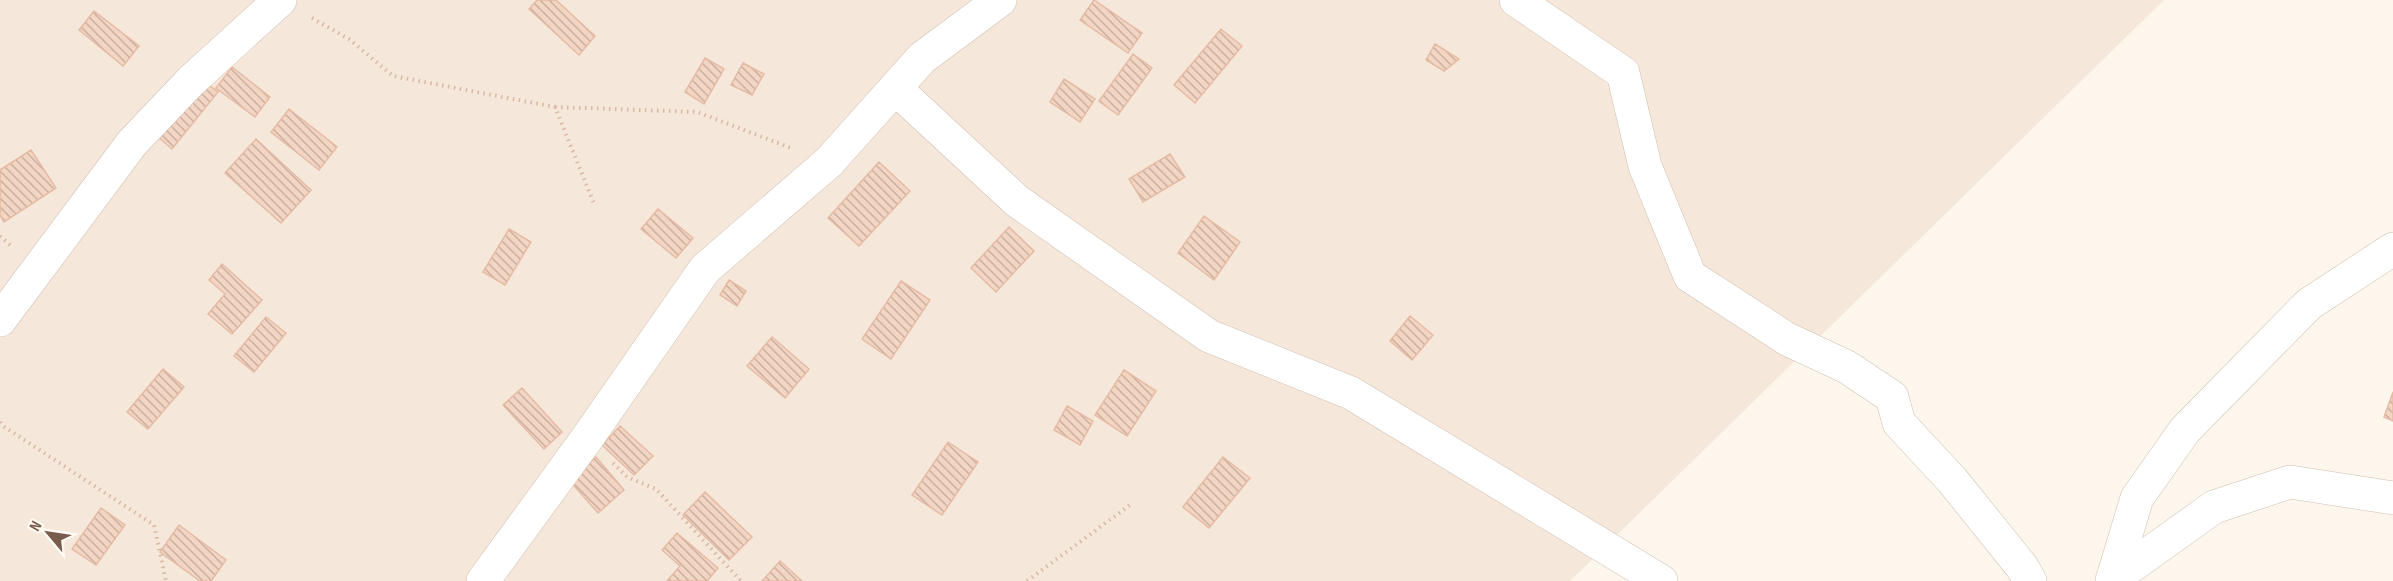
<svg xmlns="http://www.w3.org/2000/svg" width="2393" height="581" font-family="'Sofia Sans Condensed',sans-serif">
  <defs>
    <pattern id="building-back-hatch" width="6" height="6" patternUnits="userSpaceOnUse" patternTransform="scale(1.5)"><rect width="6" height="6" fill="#f3d5c3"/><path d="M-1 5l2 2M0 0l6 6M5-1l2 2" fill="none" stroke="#cab0a1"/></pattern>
  </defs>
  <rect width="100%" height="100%" fill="#fdf6ec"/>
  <path fill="#f5e8da" d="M0,0h2164l-594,581h-1570z"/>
  <path fill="url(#building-back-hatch)" stroke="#e6bba3" stroke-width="1.5" d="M537,0h19l39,36 -16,19 -50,-46z
    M1094,0l48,33 -14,20 -48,-33z
    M94,11l45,35 -16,20 -44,-36z
    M1221,29l21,17 -47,57 -21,-18z
    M1435,44l24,15 -15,12 -18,-11z
    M1133,54l19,14 -34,47 -19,-14z
    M705,58l19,11 -20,35 -19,-12z
    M743,63l21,11 -12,21 -21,-10z
    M232,67l38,30 -15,20 -39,-29z
    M1064,79l31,20 -15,23 -30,-20z
    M202,80l16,12 -46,57 -16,-14z
    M289,109l48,38 -18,23 -48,-38z
    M256,139l55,51 -30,33 -56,-50z
    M31,150l25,38 -52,34 -4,-7v-45z
    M1170,154l15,23 -42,25 -14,-23z
    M879,162l31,29 -51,55 -31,-28z
    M658,209l35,29 -17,20 -35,-29z
    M1204,216l36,26 -26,38 -36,-27z
    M1009,227l25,24 -38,41 -25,-24z
    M509,229l22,13 -26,43 -22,-13z
    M222,264l40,36 -30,34 -24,-20 17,-20 -16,-14z
    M729,280l17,11 -9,15 -17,-11z
    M901,281l29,19 -39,59 -29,-20z
    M1410,316l23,19 -21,25 -22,-19z
    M266,317l20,16 -32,39 -20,-16z
    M772,337l37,32 -24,29 -38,-32z
    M163,369l21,18 -36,42 -21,-17z
    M1124,370l32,21 -29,45 -32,-21z
    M522,388l40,44 -18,17 -41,-44z
    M2393,392v29l-9,-4z
    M1067,406l26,15 -13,24 -26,-15z
    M620,426l33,30 -19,19 -32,-30z
    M948,442l30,20 -36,53 -30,-20z
    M596,457l28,33 -26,23 -29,-33z
    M1223,457l27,21 -41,50 -26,-21z
    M705,492l47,45 -23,23 -46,-45z
    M101,508l24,17 -29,40 -24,-16z
    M179,525l47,35 -15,21h-11l-40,-29z
    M677,533l41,35 -11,13h-40l13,-15 -18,-16z
    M780,561l22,20h-40z"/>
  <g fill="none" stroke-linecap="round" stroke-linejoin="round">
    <g stroke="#d1beb0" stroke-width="34">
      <path id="minor" d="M1516,0l107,73 22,93 45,110 97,63 60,28 45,30 7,26 53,57 70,87 8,14
        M895,88l122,113 192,135 142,57 310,188
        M0,320l132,-177 59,-62 89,-81
        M2112,580l102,-73 76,-25 103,16
        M483,581l105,-144 117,-168 124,-107 93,-104 78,-58
        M2112,581l25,-83 48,-68 124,-126 84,-55"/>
    </g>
    <path stroke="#d9b8a5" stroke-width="4" stroke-dasharray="1.5 4.5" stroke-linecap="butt" d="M312,18l37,21 44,37 162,31 40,99
      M555,107l142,5 94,36
      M0,236l10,9
      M0,422l3,4 151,99 12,56
      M613,463l14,14 29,12 85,92
      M1027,581l103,-76"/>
    <use href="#minor" stroke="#fff" stroke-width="33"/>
  </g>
  <g transform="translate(48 533) rotate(299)" stroke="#fffaf3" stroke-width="4.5" paint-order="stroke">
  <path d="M0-4.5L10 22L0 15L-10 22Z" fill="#7a5c4d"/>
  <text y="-9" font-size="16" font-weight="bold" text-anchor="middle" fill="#7a5c4d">N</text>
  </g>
</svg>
